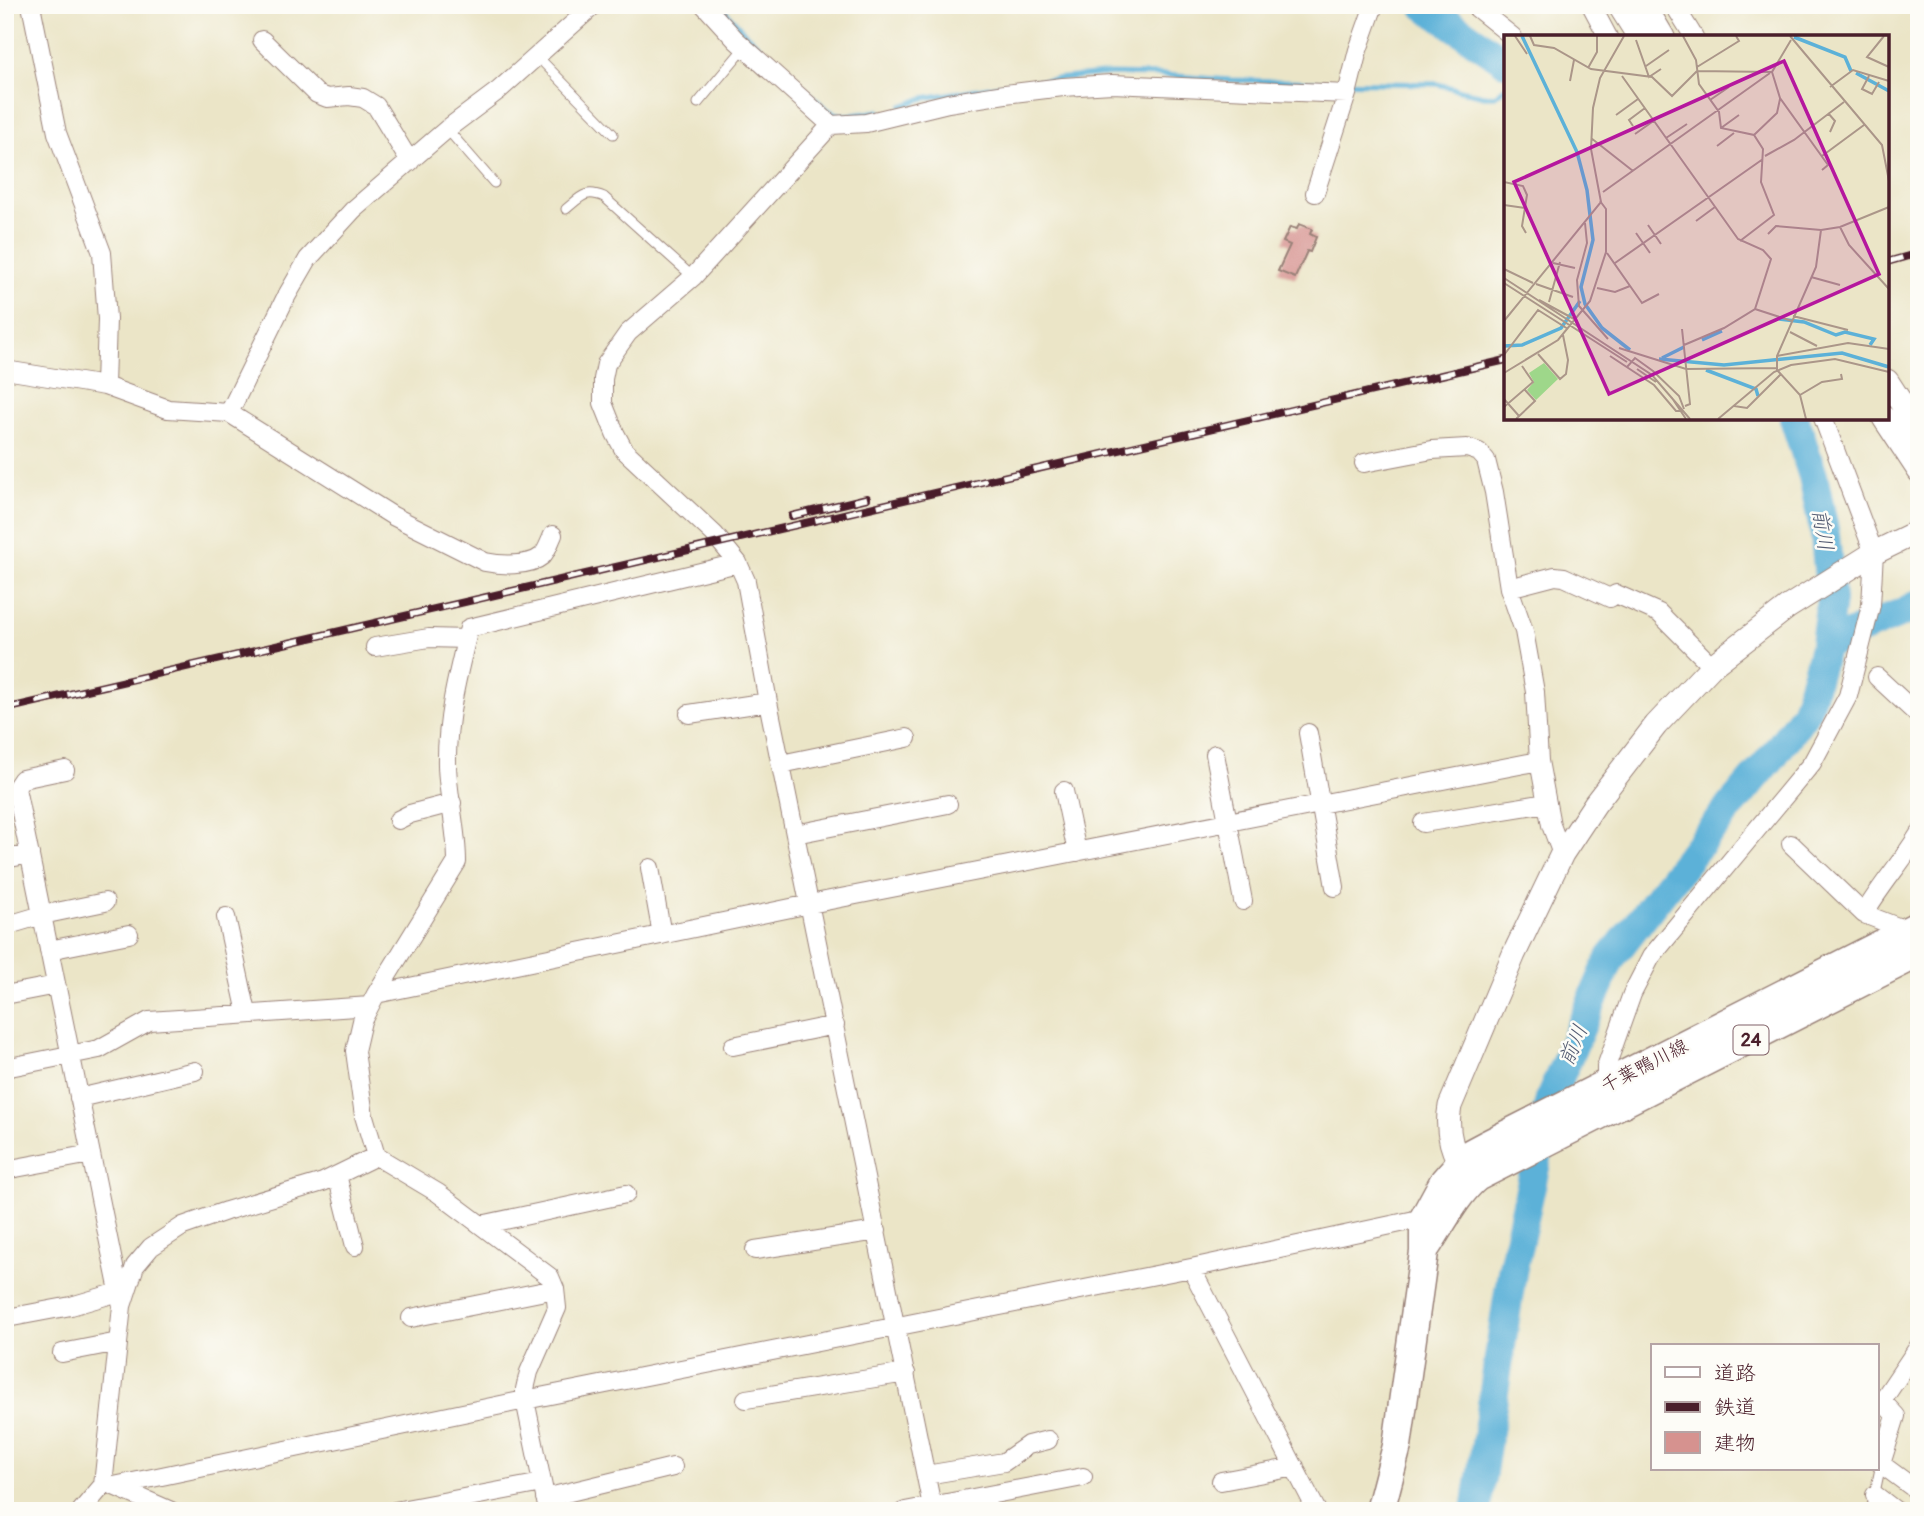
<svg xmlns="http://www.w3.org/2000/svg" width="1924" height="1516" font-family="Pangolin,'Klee One',sans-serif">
  <rect width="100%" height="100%" fill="#fdfcf7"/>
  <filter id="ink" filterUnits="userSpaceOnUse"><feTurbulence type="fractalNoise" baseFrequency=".0143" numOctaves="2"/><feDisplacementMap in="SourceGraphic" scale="14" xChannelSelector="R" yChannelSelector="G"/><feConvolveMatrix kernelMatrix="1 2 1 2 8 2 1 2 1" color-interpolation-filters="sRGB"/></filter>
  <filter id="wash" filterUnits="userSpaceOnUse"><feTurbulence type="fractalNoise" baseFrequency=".00686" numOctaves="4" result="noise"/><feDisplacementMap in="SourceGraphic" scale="28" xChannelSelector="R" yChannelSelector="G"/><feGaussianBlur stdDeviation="1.57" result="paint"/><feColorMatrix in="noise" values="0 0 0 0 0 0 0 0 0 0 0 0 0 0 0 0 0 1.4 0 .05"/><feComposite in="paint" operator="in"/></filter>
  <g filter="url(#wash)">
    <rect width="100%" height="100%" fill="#ebe5c7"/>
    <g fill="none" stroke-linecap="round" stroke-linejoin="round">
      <path stroke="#5cb1d8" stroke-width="5" d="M720,5l22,25 84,79c18,11 33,5 53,2
        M902,106l22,-8 85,-14 93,-10 61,1 67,5 207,4 47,12h11l11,-9"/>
      <path stroke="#5cb1d8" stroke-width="30" d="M1424,5l82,57
        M1825,645l81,-34 13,-7
        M1476,1511l36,-239 38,-173 60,-140 91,-117 72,-86 33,-45 19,-66 6,-45 -6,-65 -12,-59 -19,-58"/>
    </g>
    <g id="blocks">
      <path fill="#d6928f" d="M1299,224l13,5 -2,5 6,3 -6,15 -3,-1 -12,27 -17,-7 12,-26 -7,-3 7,-15 7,2z"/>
    </g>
  </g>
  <g filter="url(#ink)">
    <use href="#blocks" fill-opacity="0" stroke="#9a8279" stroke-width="2"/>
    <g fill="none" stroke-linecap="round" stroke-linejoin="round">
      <g stroke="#9a8279" stroke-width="11">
        <path id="service" d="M537,56l76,78
          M698,103l46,-55
          M447,129l47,54
          M566,209c15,-12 19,-20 38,-12l89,80
          M1871,1511l10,-47"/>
      </g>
      <g stroke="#9a8279" stroke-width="20">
        <path id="minor" d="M31,5l26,128 45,120 5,66 -2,67
          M704,5l32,35 95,85 35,-2 82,-20 57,-9 58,-7 49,-3 235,10
          M1473,5l40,32
          M1591,5l17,32
          M1674,5l20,32
          M262,40l55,54 10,4 22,-2 14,2 13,8 34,56
          M831,125l-138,152 -65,56 -22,31 -3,15v24l12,30 9,17 90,84 24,29 8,18 22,121 165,809
          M1315,193l32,-99 11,-44 16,-45
          M5,370l100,16 63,23 61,4 164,103 92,46c15,3 44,5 57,-6 5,-5 8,-15 11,-21
          M229,413l57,-116 22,-38 45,-49 94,-81 52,-39 95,-85
          M1364,463l68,-13 35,-2 12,4 7,8 8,32 15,96 15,43 11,61 4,69 12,64 11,29
          M1509,588l46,-12 9,1 46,21 6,-4 43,19 53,53
          M375,647l54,-9 37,1
          M1877,677l42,39
          M689,714l79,-12
          M1308,733l27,154
          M1215,754l28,147
          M781,764l126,-26
          M65,770l-43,9 -6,9 106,518
          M1064,791l13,61
          M398,820l12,-6 42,-11
          M1423,823l124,-20
          M795,834l153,-30
          M1791,844l73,70 44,17
          M5,859l25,-5
          M650,868l12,67
          M1864,914c16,-28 38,-52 55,-80
          M226,917l21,96
          M5,926l37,-11 63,-13
          M49,950l80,-16
          M376,994l434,-90 729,-143
          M5,995l51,-10
          M733,1046l102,-21
          M5,1068l94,-19 50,-28 221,-15
          M1610,1083l-4,-7v-9l26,-73 19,-37 161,-194 36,-67 23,-91 3,-52 -51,-135
          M79,1098l116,-27
          M5,1170l86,-16
          M337,1175l18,71
          M481,1225l145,-31
          M755,1250l122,-19
          M1191,1268l126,243
          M7,1318l64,-12 48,-14
          M411,1318l144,-29
          M1919,1346l-37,55 14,15 -15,48 38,28
          M62,1353l56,-11
          M746,1399l160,-26
          M926,1475l78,-13 24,-17 20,-5
          M1221,1481l74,-14
          M114,1486l411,-86 666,-132 233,-50
          M114,1486l57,25
          M1875,1495l21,16
          M545,1498l128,-31
          M81,1511l22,-26 19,-179 13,-40 16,-19 32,-21 43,-15 97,-29 53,-26
          M395,1511l147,-28
          M548,1511l-23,-111v-11l4,-17 28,-64 -2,-19 -5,-12 -112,-84 -62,-37 -12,-40 -9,-65 7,-30 14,-27 81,-132c0,-33 -9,-64 -10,-97 -1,-46 11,-92 22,-137l269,-65
          M905,1511l178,-34"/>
      </g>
      <g stroke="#9a8279" stroke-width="25">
        <path id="tertiary" d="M1619,5l20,32
          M1644,5l19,32
          M1887,381l32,49
          M1884,418l35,53
          M1467,1177c-14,-23 -22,-44 -17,-71l64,-152 48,-100 33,-50 61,-79 56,-59 76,-59 86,-54 45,-22"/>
      </g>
      <g stroke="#9a8279" stroke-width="31">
        <path id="primary" d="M1427,1246c14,-21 30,-53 50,-69l442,-224
          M1380,1511l17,-65 27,-194v-34l20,-37 15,-17 12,-11 15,-8 433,-220"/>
      </g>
      <use href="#service" stroke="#fff" stroke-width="9"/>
      <use href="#minor" stroke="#fff" stroke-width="18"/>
      <use href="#tertiary" stroke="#fff" stroke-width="23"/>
      <use href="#primary" stroke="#fff" stroke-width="28"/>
      <g stroke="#4a1f2b" stroke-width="8">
        <path id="rail" d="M1887,262l32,-9
          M792,516l75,-18
          M5,709l1501,-349"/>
      </g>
      <use href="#rail" stroke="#fdfcf7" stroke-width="5" stroke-dasharray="16" stroke-linecap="butt"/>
    </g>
  </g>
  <g text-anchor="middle" stroke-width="5" stroke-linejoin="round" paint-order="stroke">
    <rect fill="#fdfcf7" stroke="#806168" stroke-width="2" x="1733.5" y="1025.5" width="35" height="29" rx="5"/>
    <g font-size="18" font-weight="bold" fill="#4a1f2b">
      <text x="1751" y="1046">24</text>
    </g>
    <g font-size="19" fill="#4a1f2b" stroke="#fdfcf7">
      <text transform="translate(1644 1065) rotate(-27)" y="7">千葉鴨川線</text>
    </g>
    <g font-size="21" font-style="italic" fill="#515970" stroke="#fdfcf7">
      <text transform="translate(1823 530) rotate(81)" y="7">前川</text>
      <text transform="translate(1573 1045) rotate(-67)" y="7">前川</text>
    </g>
  </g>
  <g transform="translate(1504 35)">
    <rect width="385" height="385" fill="#ebe5c7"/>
    <path d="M40,328l14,16 -22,21 -9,-10 7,-8 -5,-9z" fill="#9ed78a"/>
    <path fill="none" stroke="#5cb1d8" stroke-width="3.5" d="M18,1l55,116 10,38 6,50 -12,47 4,17 17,24 28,22M290,2l51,20 6,14M352,38l33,18M275,284l25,3 32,13 9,-3 29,7 -4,6M198,305l20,-9M0,311l18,-1 39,-17 19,-27M158,323l22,-11M155,324l65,6 118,-12 47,14M202,335l50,19 2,7"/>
    <path fill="none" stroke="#ab9689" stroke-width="2" d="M11,1l12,18M26,1l4,9 20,3 37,21 61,8 20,19 25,-25 75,1M179,1l13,24 3,24 20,28 2,16 33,7 9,14 -2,33 13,33 -34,26M286,1l92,109 7,36M380,1l-17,21 22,10M132,5l13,37 12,-8M287,5l-19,32 8,26 48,67 -6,5M142,31l23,-16M193,32l42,-26 -3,-5M84,33l9,-16v-16M118,41l116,163 25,11 8,9 -16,50 -31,19 -40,17M365,41l-7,13 10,5 7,-12M66,46l4,-21M326,52l23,-17 36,11M206,65l19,-13M324,78l7,8 -5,11M112,80l22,-16M129,91l-4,-6 16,-12M217,93l18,-13M131,99l27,-19M250,100l23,-22 3,-14M87,103l42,33M162,103l21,-14M213,111l17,-13M261,121l29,-16 50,-38M318,121l42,-31M0,147l19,4 4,9 -5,31 4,7M99,157l167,-119M0,170l21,3M192,186l19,-14M81,188l2,20 -10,37 2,26 29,33M144,190l13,19M336,192l9,18 40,44M132,198l14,20M264,199l8,-8 45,4 19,-3 49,-20M103,218l35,50 17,-9M49,228l22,5M111,228l148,-104M0,234l29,14M307,242l29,8M0,243l148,97 38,44M0,248l123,79M32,249l37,13M93,253l18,4 15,-6M35,265l37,20M45,267l11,-40M251,274l37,12M289,281l55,14M0,286l97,-119 -10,-53 2,-41 7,-30 24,-42M178,294l8,75 -5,2M286,297l27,14M115,313l67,21 91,-1M34,319l22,25 6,-5 2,-14 -5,-25M0,320l34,-45 30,19M106,321l44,29 22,26h5M273,321l71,-13 41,6M123,332l8,-9 18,13 26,25 5,13M133,334l19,13M0,338l54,-33 32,-39 16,-49v-43l-6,-8M296,360l22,-13 20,-3 -1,-5M168,363l14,21M0,364l15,17M230,371l13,2 34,-34M0,372l29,-25 -11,-16M12,384l19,-18 -10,-11M214,384l56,-47 17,-7 44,-6 54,13M302,384l-6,-24 -23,-25v-14l39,-89 5,-37"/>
    <path fill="#b5179e" fill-opacity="0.15" stroke="#b5179e" stroke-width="3.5" d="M280,26l95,213 -270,120 -95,-212z"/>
    <rect width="385" height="385" fill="none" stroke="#4a1f2b" stroke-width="3.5"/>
  </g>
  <rect width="1924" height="1516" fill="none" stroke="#fdfcf7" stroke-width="28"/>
  <rect x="1651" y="1344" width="228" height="126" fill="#fdfcf7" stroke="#b5a4a5" stroke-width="2"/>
  <rect x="1665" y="1367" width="35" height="10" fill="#ffffff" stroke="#b5a4a5" stroke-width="2"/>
  <text x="1714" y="1380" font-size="21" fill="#4a1f2b">道路</text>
  <rect x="1665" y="1402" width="35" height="10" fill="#4a1f2b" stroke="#b5a4a5" stroke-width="2"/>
  <text x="1714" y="1414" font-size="21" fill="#4a1f2b">鉄道</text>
  <rect x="1665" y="1432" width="35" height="21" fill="#d6928f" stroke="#b5a4a5" stroke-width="2"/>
  <text x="1714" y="1450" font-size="21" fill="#4a1f2b">建物</text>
</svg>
